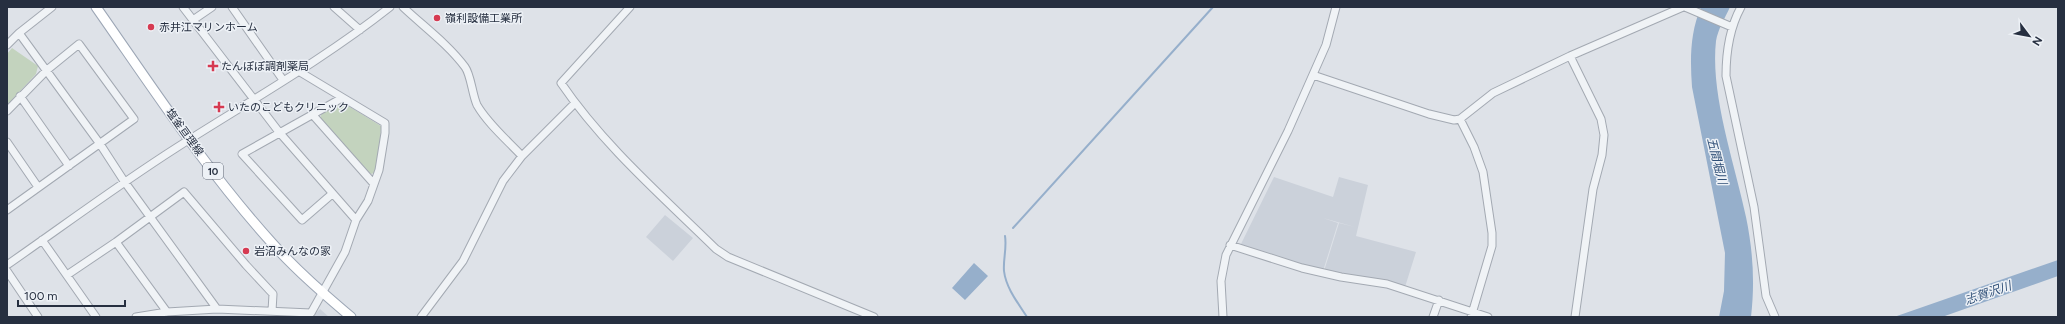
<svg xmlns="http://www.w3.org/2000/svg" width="2065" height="324" font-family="Figtree,'Noto Sans JP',sans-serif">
  <rect width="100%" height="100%" fill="#dee2e8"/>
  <path fill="#cbd1da" d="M1274,177l59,20 6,-20 29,8 -12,51 60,16 -11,35 -81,-16 15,-48 16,4 -32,-9 15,5 -15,48 -83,-25z
    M665,215l28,23 -20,23 -27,-24z
    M320,309l9,8h-17z"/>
  <path fill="#c3d3be" d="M12,48l26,18 -2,8 -29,31v-51z
    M339,104h6l36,22 -1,22 -6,25 -3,1 -51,-55 2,-7z"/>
  <path fill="#96afcb" d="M1701,7h29c-5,11 -12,22 -14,34 -6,54 19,123 30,176 7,34 9,66 5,100h-32l5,-26 1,-38 -33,-166c-2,-28 -2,-54 9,-80z
    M2058,260v16l-116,41h-48z
    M974,263l14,13 -23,24 -13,-12z"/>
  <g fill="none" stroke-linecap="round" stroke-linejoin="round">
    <path stroke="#96afcb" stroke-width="2" d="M1013,228l200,-221
      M1005,236c2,12 -2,23 -1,35 2,17 14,32 23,46"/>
    <g stroke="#a3a9b2" stroke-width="9">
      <path id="minor" d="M183,7l96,125 77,88
        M232,7l51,73
        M334,7l26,23
        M403,7c20,19 45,37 62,60 6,8 7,27 12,38 11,19 30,35 45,51
        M630,7l-69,76c43,63 101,113 155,166l12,8 146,60
        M1685,7l47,20
        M1741,7c-12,22 -15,45 -15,69l28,131 12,89 9,21
        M193,20l19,-13
        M19,33l81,111 24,37 93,128
        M7,45l12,-12 33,-26
        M1313,75l116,39 25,6 6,-1 33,-26 77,-37
        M20,96l49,70
        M7,111l40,-41 32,-26 55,75 -127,91
        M312,114l62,70
        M1460,119l14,28 9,25 9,61v13l-21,71
        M7,142l31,45
        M332,194l-30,26 -60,-66 100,-56
        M42,240l54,77
        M116,242l51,70
        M1230,245l72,23 39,9 46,7 101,33
        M7,265c56,-39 111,-80 169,-117 72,-46 147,-88 214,-141
        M7,271l31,46
        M67,275l49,-33 68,-50 62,73 27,29 -1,17
        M136,317l31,-5 50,-3 94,4 34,-61 11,-32 12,-19 11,-31 6,-37v-10l-85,-51
        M421,317l42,-56 40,-80 19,-25 53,-53
        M1223,317l-2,-36 5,-26 62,-124 38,-86 10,-38
        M1433,317l6,-17
        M1575,317l18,-128 9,-34 2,-20 -3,-16 -31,-63 113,-49"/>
    </g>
    <g stroke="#9ca6b5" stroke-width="11">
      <path id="major" d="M96,7c56,80 110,163 176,236 24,27 52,51 79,74"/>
    </g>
    <use href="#minor" stroke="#f0f3f6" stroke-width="7"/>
    <use href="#major" stroke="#fff" stroke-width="9"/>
  </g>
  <g fill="#d63a51" stroke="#edf1f6" stroke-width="1.5">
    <circle cx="437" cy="18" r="4"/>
    <circle cx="151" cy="27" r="4"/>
    <path d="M211 60h4v4h4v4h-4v4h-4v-4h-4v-4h4z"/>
    <path d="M217 101h4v4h4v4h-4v4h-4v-4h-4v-4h4z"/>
    <circle cx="246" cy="251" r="4"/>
  </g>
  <g text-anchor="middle" stroke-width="3" stroke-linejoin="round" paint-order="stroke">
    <rect fill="#edf1f6" stroke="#626977" stroke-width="1" x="203" y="163" width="20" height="16" rx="3"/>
    <g font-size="10" font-weight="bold" fill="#262f40">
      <text x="213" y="175">10</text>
    </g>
    <g font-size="11" fill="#262f40" stroke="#edf1f6" text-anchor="start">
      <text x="445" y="22">嶺利設備工業所</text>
      <text x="159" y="31">赤井江マリンホーム</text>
      <text x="221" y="70">たんぽぽ調剤薬局</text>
      <text x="228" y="111">いたのこどもクリニック</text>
      <text x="254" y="255">岩沼みんなの家</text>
    </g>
    <g font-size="11" fill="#262f40" stroke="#edf1f6">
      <text transform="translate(185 132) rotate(54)" y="4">塩釜亘理線</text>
    </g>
    <g font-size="12" font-style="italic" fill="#2e4e76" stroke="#edf1f6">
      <text transform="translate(1717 161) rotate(76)" y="4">五間堀川</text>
      <text transform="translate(1988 293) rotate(-19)" y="4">志賀沢川</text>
    </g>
  </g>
  <rect width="2065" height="324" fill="none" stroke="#262f40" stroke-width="16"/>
  <g transform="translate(2029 36) rotate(122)" stroke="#edf1f6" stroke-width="3" paint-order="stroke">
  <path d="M0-3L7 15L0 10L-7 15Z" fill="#262f40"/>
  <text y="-6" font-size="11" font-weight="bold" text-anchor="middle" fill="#262f40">N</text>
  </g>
  <path d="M18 300v6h107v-6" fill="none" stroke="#262f40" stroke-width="2"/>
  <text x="24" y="300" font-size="12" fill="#262f40" stroke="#edf1f6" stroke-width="3" paint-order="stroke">100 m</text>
</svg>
